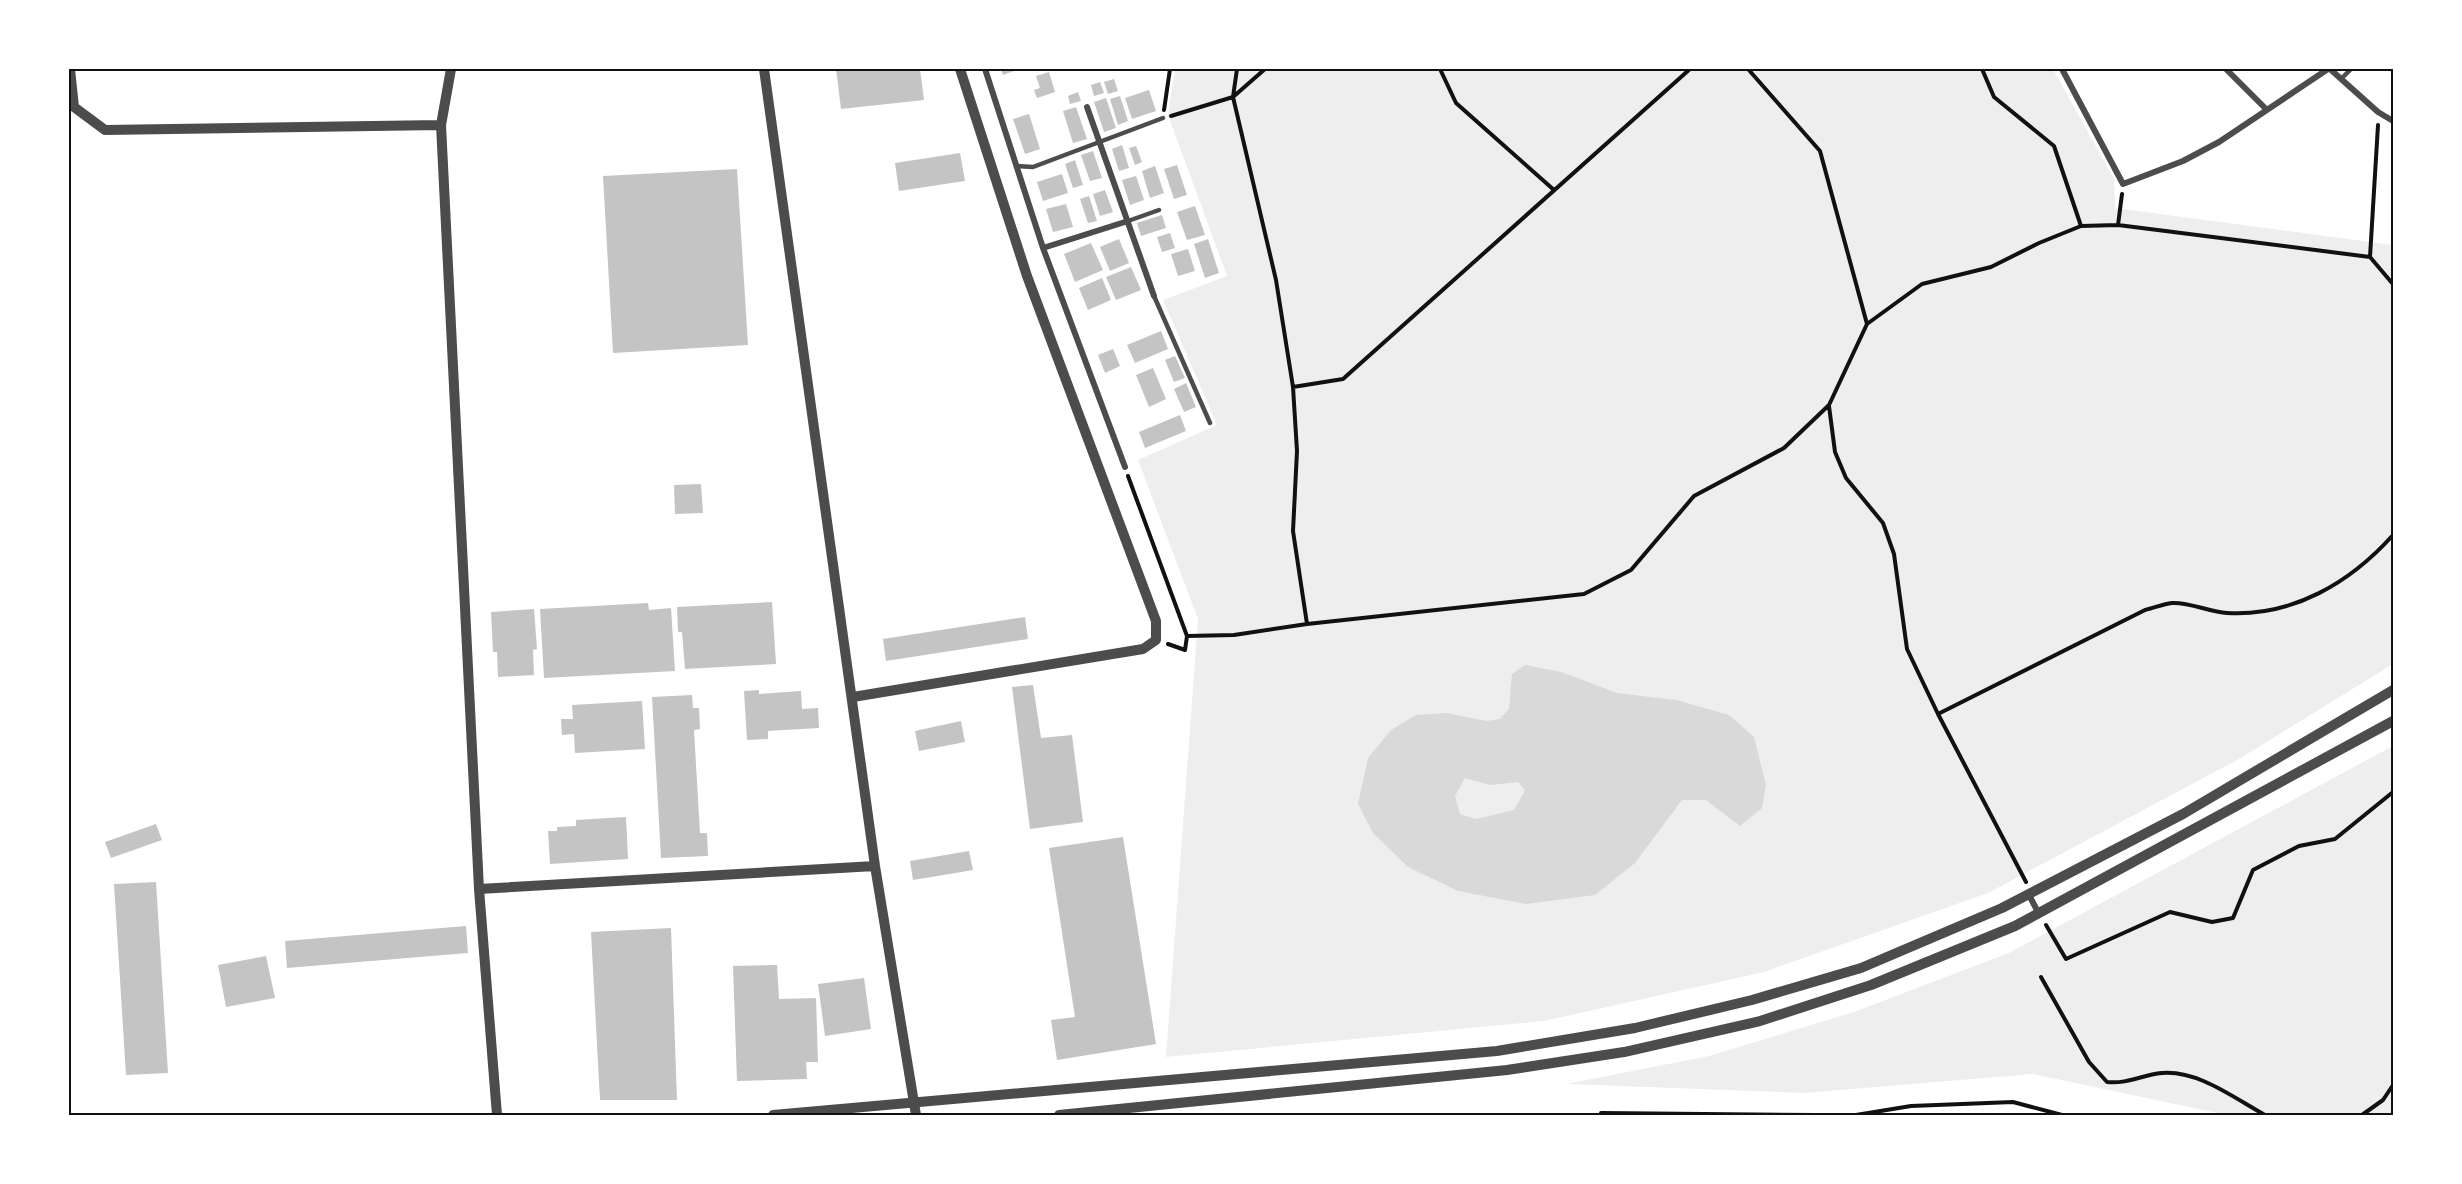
<svg xmlns="http://www.w3.org/2000/svg" width="2462" height="1184" font-family="'Noto Sans',sans-serif">
  <rect width="100%" height="100%" fill="#fff"/>
  <path fill="#eee" d="M1175,69h878l61,110 1,29 278,37v419l-154,95 -251,134 -224,79 -220,49 -378,36 32,-438 -60,-159 79,-35 -54,-125 64,-24 -59,-161z
    M2393,746v369h-166l-194,-41 -229,19 -238,-9 143,-28 145,-44 155,-59z"/>
  <path fill="#d9d9d9" fill-rule="evenodd" d="M1525,665l36,7 56,21 59,7 53,15 25,22 12,48 -4,23 -22,18 -34,-26h-24l-47,63 -40,32 -69,9 -68,-13 -50,-24 -35,-34 -15,-29 10,-46 23,-28 25,-15 31,-2 39,8 14,-2 9,-10 3,-35zM1465,778l25,7 28,-3 7,8 -11,20 -38,9 -16,-5 -5,-18z"/>
  <path fill="#c4c4c4" d="M836,69h84l4,31 -83,9z
    M1001,69h18l-16,6z
    M1049,72l6,20 -18,6 -3,-8 6,-2 -4,-12z
    M1114,79l4,12 -10,3 -4,-12z
    M1100,82l4,11 -10,3 -3,-11z
    M1149,90l7,21 -24,8 -7,-21z
    M1078,92l3,9 -11,3 -2,-8z
    M1120,96l8,25 -10,4 -8,-26z
    M1106,98l10,30 -12,4 -10,-30z
    M1076,107l11,32 -14,4 -10,-32z
    M1029,114l11,35 -15,5 -12,-35z
    M1122,145l7,23 -10,3 -7,-22z
    M1136,146l6,16 -7,3 -6,-17z
    M1093,151l9,27 -12,3 -9,-26z
    M960,153l5,28 -66,10 -4,-28z
    M1075,160l8,25 -10,3 -8,-24z
    M1177,165l10,30 -13,4 -10,-30z
    M1155,166l9,27 -14,5 -8,-27z
    M737,169l11,176 -135,8 -10,-177z
    M1062,174l6,19 -25,8 -6,-19z
    M1136,176l8,24 -14,5 -8,-25z
    M1105,190l8,22 -13,4 -7,-22z
    M1089,196l8,25 -9,2 -8,-24z
    M1066,204l7,23 -20,5 -7,-23z
    M1195,206l10,29 -18,5 -10,-28z
    M1162,215l4,13 -25,8 -4,-13z
    M1170,233l5,15 -13,4 -5,-15z
    M1119,239l10,24 -19,8 -10,-24z
    M1208,239l11,34 -14,5 -11,-34z
    M1091,243l12,27 -28,12 -11,-28z
    M1188,249l7,22 -17,5 -7,-22z
    M1131,267l10,23 -25,10 -10,-23z
    M1102,278l9,22 -23,10 -9,-22z
    M1161,331l7,18 -33,14 -8,-18z
    M1113,349l7,17 -15,7 -7,-18z
    M1175,356l10,22 -11,4 -9,-22z
    M1153,368l13,31 -17,8 -13,-32z
    M1186,383l10,24 -12,5 -10,-23z
    M1180,415l6,16 -41,17 -6,-16z
    M701,484l2,29 -28,1 -1,-29z
    M772,602l4,62 -91,5 -3,-37h-4l-1,-25z
    M648,603l1,7 22,-2 4,63 -131,7 -4,-69z
    M534,609l3,40 -4,1 1,25 -36,2 -1,-25h-4l-2,-40z
    M1025,617l3,22 -142,22 -3,-22z
    M1033,685l8,53 31,-3 11,87 -53,7 -18,-142z
    M759,690v4l42,-3 1,18 16,-1 1,20 -51,3v8l-21,1 -3,-49z
    M692,695l1,13h6l1,21 -6,1 6,103h7l1,23 -47,2 -9,-161z
    M642,701l3,48 -70,4 -1,-19 -12,1 -1,-16h12l-1,-14z
    M961,721l4,21 -46,9 -4,-20z
    M626,817l2,42 -78,5 -2,-33h9v-4l19,-1v-6z
    M156,824l6,16 -51,18 -6,-16z
    M1123,837l33,207 -99,16 -6,-40 24,-3 -26,-169z
    M969,851l4,19 -60,10 -3,-19z
    M156,882l12,191 -42,2 -12,-191z
    M466,926l2,27 -181,15 -2,-27z
    M671,928l6,172h-77l-9,-168z
    M266,956l9,42 -49,9 -8,-42z
    M777,965l2,34 37,-1 2,64h-12l1,17 -70,2 -4,-115z
    M864,978l7,51 -46,7 -7,-52z"/>
  <g fill="none" stroke-linecap="round" stroke-linejoin="round">
    <path stroke="#111" stroke-width="4" d="M1237,69l-4,28 43,183 17,107 4,64 -4,80 14,93
      M1440,69l16,34 98,87
      M1748,69l72,82 47,173
      M1982,69l12,28 60,49 27,80
      M1164,110l6,-41
      M1171,116l62,-19 32,-28
      M2118,225l252,32 8,-132
      M2370,257l22,26
      M1293,387l50,-8 347,-310
      M1829,406l6,46 11,26 37,45 11,31 13,95 31,65 88,168
      M1128,476l59,160
      M1168,644l17,6 2,-14 47,-1 73,-11 277,-30 47,-24 63,-74 90,-48 45,-43 38,-81 55,-40 69,-17 48,-24 42,-17 37,-1 4,-31
      M1938,714l207,-104c9,-2 18,-6 27,-7 18,-1 37,9 55,10 66,4 124,-31 166,-78
      M2046,925l20,34 104,-47 42,10 21,-4 20,-48 46,-24 36,-7 58,-47
      M2041,977l48,85 18,20c22,2 34,-7 55,-9 36,-3 72,25 103,42
      M1601,1113l214,2
      M1856,1115l55,-9 102,-4 49,13
      M2362,1115l21,-15 10,-15"/>
    <path stroke="#4c4c4c" stroke-width="4.5" d="M2341,79l10,-10
      M1016,166l17,1 130,-49
      M1128,221l31,-11
      M1154,296l56,127"/>
    <path stroke="#4c4c4c" stroke-width="6" d="M985,69l58,179 82,219
      M2062,69l61,115 60,-23 36,-19 109,-73
      M2226,69l41,41
      M2330,69l48,43 15,9
      M1087,107l67,189
      M1043,248l85,-27
      M2029,895l10,19"/>
    <path stroke="#4c4c4c" stroke-width="10" d="M70,69l4,38 31,23 336,-5
      M451,69l-10,56 38,764 18,226
      M764,69l111,797 41,249
      M853,697l290,-48 13,-9v-19l-129,-345 -67,-207
      M479,889l396,-23
      M773,1115l724,-64 138,-23 117,-28 109,-32 141,-60 181,-94 210,-124
      M1059,1115l448,-45 117,-18 136,-31 111,-36 144,-59 378,-205"/>
  </g>
  <rect width="2462" height="1184" fill="none" stroke="#ffffff" stroke-width="141"/>
  <rect x="70" y="70" width="2322" height="1044" fill="none" stroke="#111" stroke-width="2"/>
</svg>
